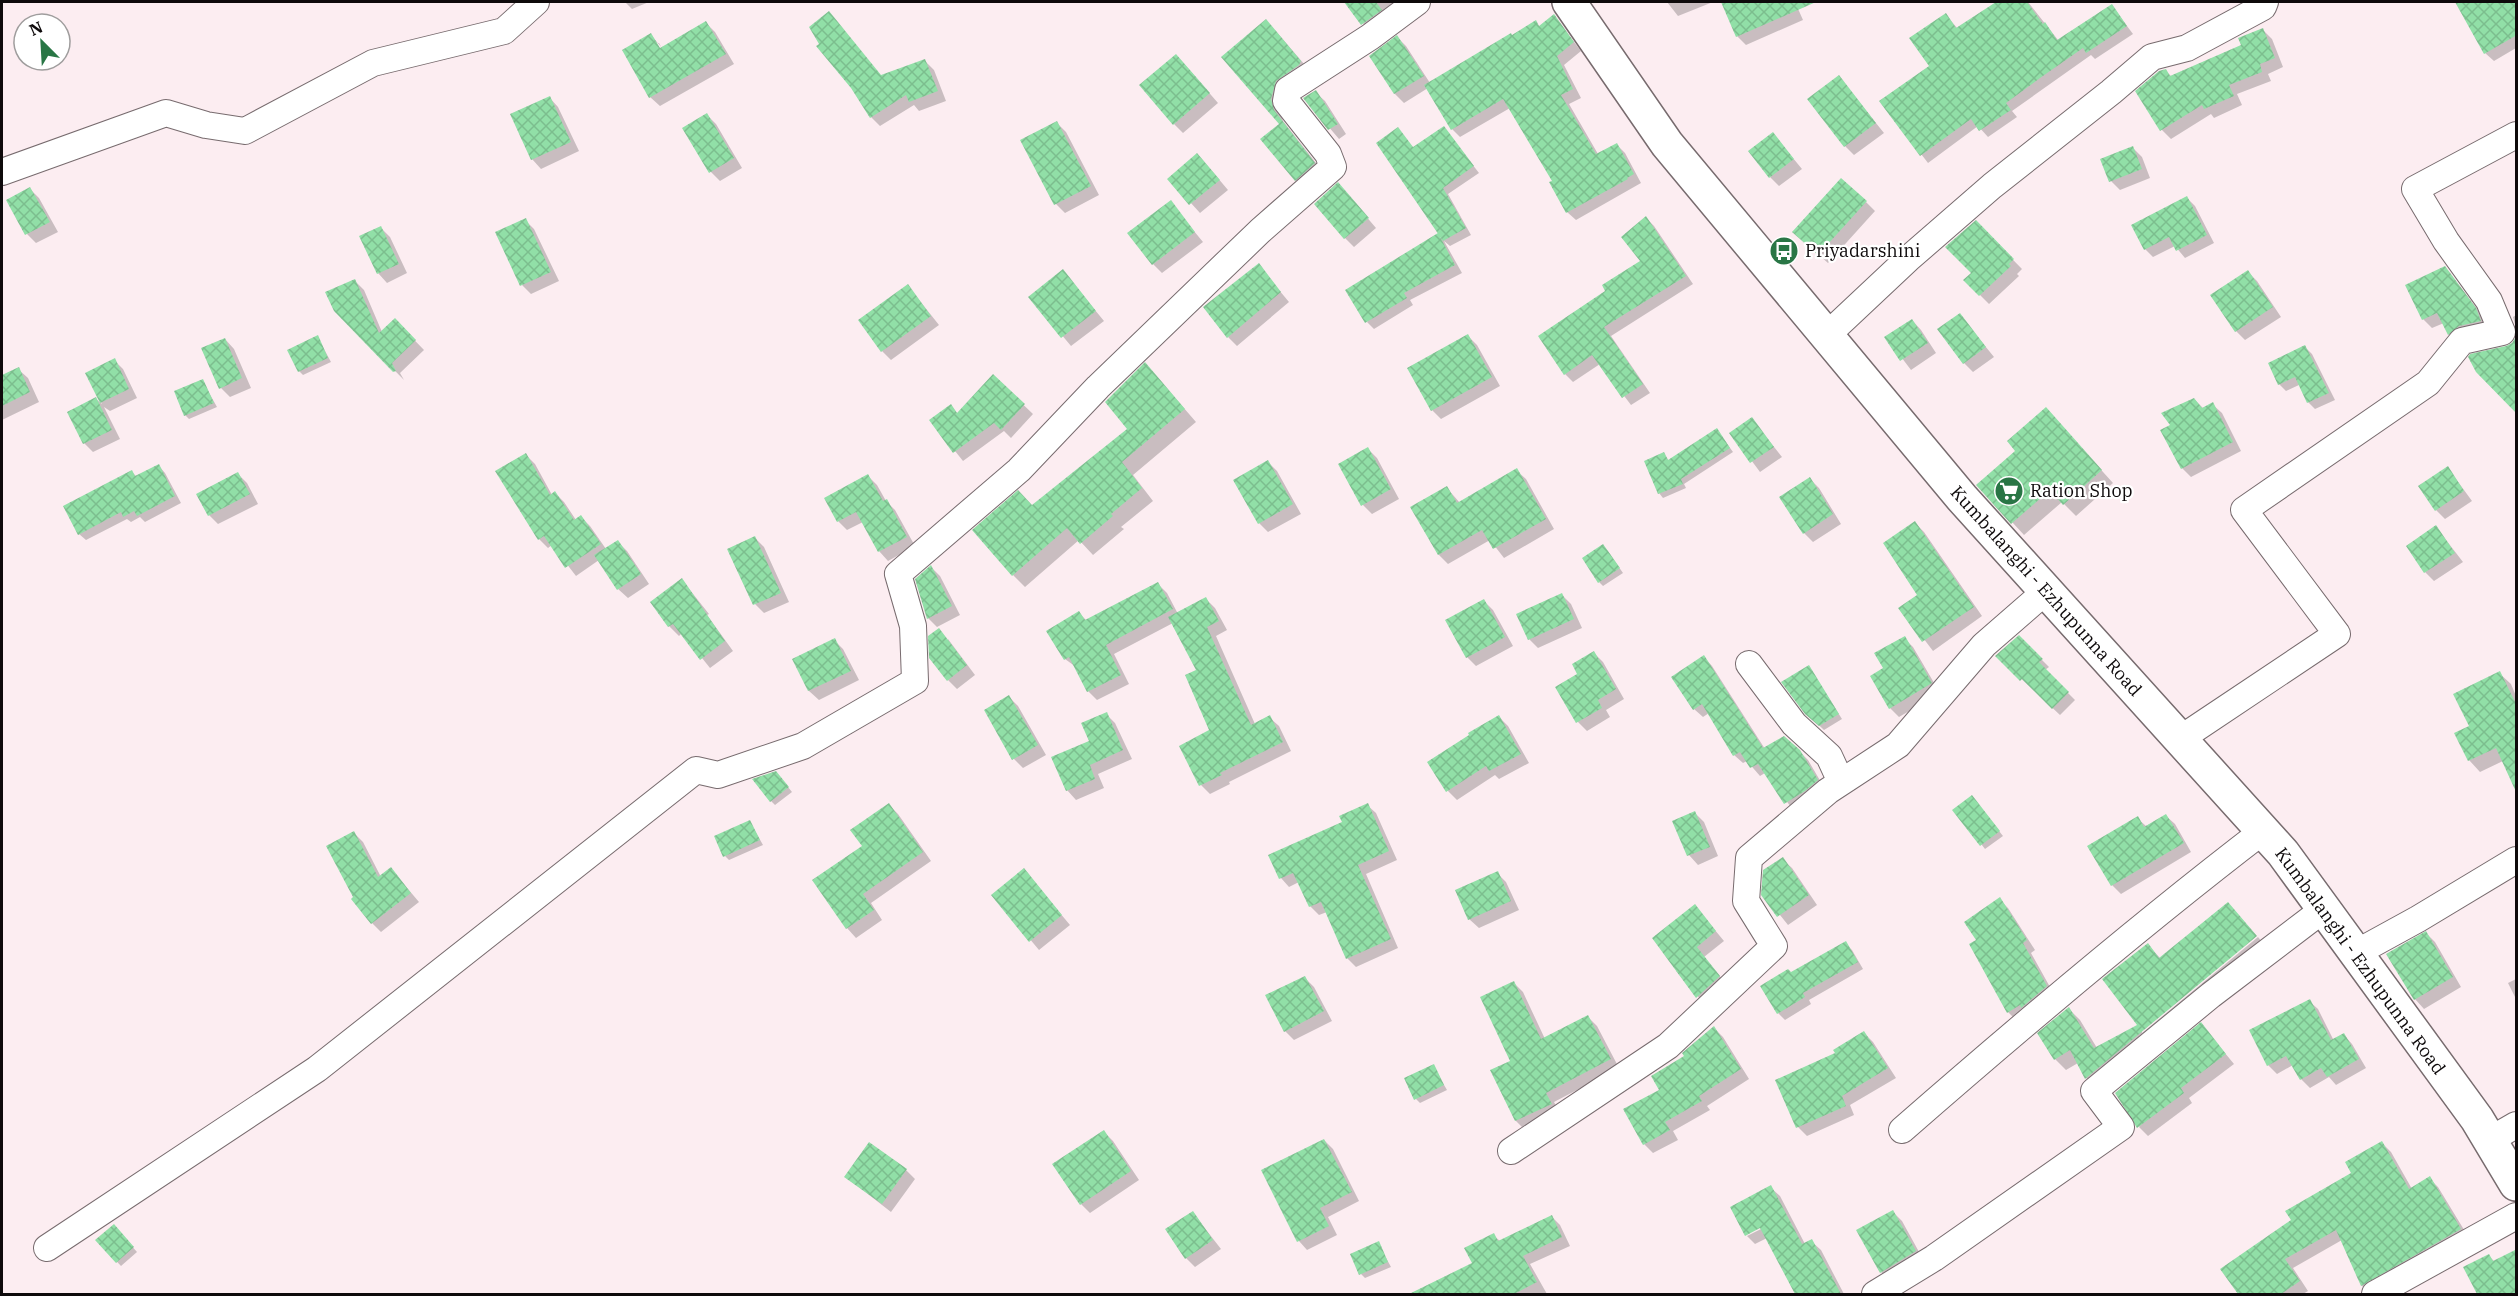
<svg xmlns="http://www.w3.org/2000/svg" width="2518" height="1296" font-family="'IBM Plex Serif',serif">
  <defs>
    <pattern id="building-cross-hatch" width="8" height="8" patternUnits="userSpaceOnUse" patternTransform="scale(1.5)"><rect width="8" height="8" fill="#91dfa7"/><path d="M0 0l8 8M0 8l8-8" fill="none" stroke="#7cbe8e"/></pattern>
  </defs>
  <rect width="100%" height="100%" fill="#fcedf1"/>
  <path fill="#0003" fill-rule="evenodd" d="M625,2h24l-17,7z
    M1346,2h66l-41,31z
    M1667,2h46l-35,14z
    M1722,2h73l8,18 -57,25 -9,-9z
    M1999,2h29l30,38 54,-34 21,28 -38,25 -4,-4 -79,56 5,6 -29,20 -10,-11 -50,37 -47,-61 50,-36 15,-51 12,14z
    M2469,2h47v46l-22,13 -9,-8 -25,-46z
    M1554,16l27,35 -17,14 17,33 -12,6 29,50 19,-9 8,8 16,30 -65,37 -9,-8 -13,-31 -44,-73 -50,29 -8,-8 -24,-41 -24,15 -9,-9 -24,-38 26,-19 9,9 24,37 106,-61 4,5z
    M706,23l9,9 19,32 -74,42 -10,-9 1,-62 11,13zM655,43h4l6,11z
    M1275,30l35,41 -30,38 3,12 40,51 -18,17 -9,-9 -15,-56 -58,-67z
    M2263,30l9,9 11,28 -15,7 3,7 -34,13 5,11 -28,13 -3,-4 -40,25 -9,-9 -25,-39 29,-20 6,6 71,-31z
    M925,61l9,9 12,31 -27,10 -5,-6 -34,21 -9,-9 11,-40z
    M1185,65l33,38 -35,30 -9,-9z
    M1839,77l45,56 -30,22 -9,-9z
    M1315,92l10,9 21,33 -7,5 -34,-40z
    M549,97l9,10 21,44 -38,18 -9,-10z
    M707,115l9,9 26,44 -22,13 -9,-9 -27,-43z
    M1057,123l9,9 33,63 -34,18 -9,-9z
    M1444,128l35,45 -31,21 23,41 -21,11 -6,-5 18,32 -52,27 3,5 -39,24 -7,-7 70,-87 7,5 -46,-111 16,20z
    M1773,134l29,35 -23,17 -9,-9z
    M2133,148l9,9 8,21 -30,12 -9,-9z
    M1206,164l22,26 -28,23 -31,-34z
    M30,189l9,9 19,34 -22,11 -9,-9 -19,-33z
    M1347,194l29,34 -22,19 -9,-9z
    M2187,198l8,8 19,37 -29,15 -10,-12 -22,11 -8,-8z
    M1170,202l33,40 -41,31 -9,-9z
    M1866,202l9,9 -47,52 -25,-22z
    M1646,218l8,8 39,58 -82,52 39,57 -19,12 -31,-41 -27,18 -8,-8 42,-82 36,-31z
    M525,220l9,9 25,52 -28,13 -9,-9z
    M1976,222l46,47 -5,5 2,2 -30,28 -24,-24 8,-7z
    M381,228l9,9 17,36 -20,10 -9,-10z
    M1258,265l31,37 -52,44 -9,-9z
    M2445,267l40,52 4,11 -31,13 -9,-9 -5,-11 -12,5 -9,-9z
    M1063,271l41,50 -33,25 -41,-49z
    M2248,272l9,9 24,36 -36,23 -9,-9z
    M355,281l9,9 18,42 13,-12 29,30 -24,23 4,7 -69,-70z
    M908,286l31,39 -48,35 -9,-9z
    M1960,315l34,42 -21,15 -9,-9z
    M2516,315v13l-3,-11z
    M1912,320l9,10 15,23 -25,17 -25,-33z
    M317,336l14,26 -28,13 -4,-4z
    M1468,336l9,9 23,41 -59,33 -9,-9z
    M225,339l9,10 17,39 -21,9 -9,-9z
    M2305,347l7,7 23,46 -20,9 -7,-7 -9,-17 -13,6 -7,-7z
    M114,360l9,9 14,29 -27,13 -6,-4 16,32 -27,13 -9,-9 12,-44 6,5 -15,-30z
    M18,369l10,9 11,24 -37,18v-43z
    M993,376l40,38 -22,24 -7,-7 -41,30 -32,-40 20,-15 7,8z
    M1157,377l39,45 -63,53 20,26 -32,26 3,2 -31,26 -14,-15 -54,47 -12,-12 19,-68 98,-78z
    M202,380l15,27 -28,12 -4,-4z
    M2194,399l10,10 8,-5 10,9 19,38 -50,26 -9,-9 -10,-43z
    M2046,409l67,74 -37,33 -14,-14 -38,33 -46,-50 39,-34z
    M1752,419l30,38 -22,15 -29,-39z
    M1717,430l16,22 -49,32 2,4 -23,10 -4,-5 5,-39 5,7z
    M1368,449l9,9 22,41 -27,15 -9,-9z
    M526,455l9,9 17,31 3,-2 9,9 12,18 5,-3 9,9 16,23 12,-7 9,9 22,33 -21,14 -10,-9 -19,-29 -23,16 -24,-31 -4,3 -9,-9z
    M1268,462l9,9 24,43 -33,18 -9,-9z
    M159,466l6,7 16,30 -36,19 -5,-5 -9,5 -4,-3 -41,21 -7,-6 53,-62 5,5z
    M2448,468l24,33 -27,18 -9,-9z
    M1516,470l10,9 28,50 -50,29 -14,-18 -42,24 -9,-9 -27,-47 34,-21 14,16z
    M238,474l9,9 11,21 -40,20 -9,-9z
    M868,476l9,9 9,16 9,9 20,36 -27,15 -9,-10 -16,-29 -16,8 -9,-9z
    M1810,479l9,9 22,36 -28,18 -9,-9z
    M1915,523l9,9 58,84 -49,35 -32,-42 19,-13z
    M2436,527l27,35 -29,19 -9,-9 -17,-26z
    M755,538l9,9 25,55 -25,11 -9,-9z
    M1607,550l16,23 -20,13 -4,-4z
    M931,567l9,9 20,39 -23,12 -9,-9z
    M682,580l27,34 -2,1 26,36 -23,17 -28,-35 -3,3 -10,-10 -17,-24z
    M1158,584l9,9 11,21 28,-15 9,9 12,22 -11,6 39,88 14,-7 10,9 12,25 -62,31 1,2 -20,10 -9,-9 10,-54 -13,-60 -25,-48 -59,31 15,30 -32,16 -9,-9 -12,-24 -11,-8 14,-46 8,8z
    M1562,595l9,9 11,24 -44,20 -9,-9z
    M1484,601l9,9 20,36 -37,20 -9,-9z
    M2019,637l30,30 -4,3 30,30 -15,15 -63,-59z
    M1904,638l9,9 27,46 -41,24 -9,-9 -5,-39z
    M948,639l27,36 -18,14 -9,-9z
    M834,640l9,9 16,31 -40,20 -10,-9 -15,-31z
    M1594,653l9,9 21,37 -18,11 4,7 -23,14 -9,-9 -21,-35 22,-12z
    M1704,657l8,9 53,83 34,2 9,9 17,29 -31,22 -29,-38 -5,3 -13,-15 -4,2 -9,-8 -25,-42 -6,4 -9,-8z
    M1809,667l33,52 -18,11 -18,-17z
    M2499,673l12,11 5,12v95l-13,-30 -23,11 -11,-12 2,-33z
    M1009,697l9,9 28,49 -23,13 -9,-9z
    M1106,714l9,9 17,36 -34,15 6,14 -28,12 -9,-10z
    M1499,717l9,9 21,37 -30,16 -4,-4 -38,25 -9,-9 -19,-29z
    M780,777l12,15 -17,13 -4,-4z
    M1975,801l28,35 -18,13 -30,-39z
    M889,805l9,9 33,47 -60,42 11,17 -26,18 -9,-10 -33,-47 50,-34z
    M1367,805l9,8 21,47 -31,14 32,74 -42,19 -9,-9 -20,-46 -8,3 -9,-9 -11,-24 -10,5 -8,-9 -11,-23 74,-32z
    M1695,813l9,9 14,34 -20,9 -9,-10 -15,-33z
    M2166,816l9,8 16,28 -70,42 -9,-9 -23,-38 48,-29 9,8z
    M750,822l13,23 -34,15 -4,-4z
    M354,833l9,9 18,35 10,-8 28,33 -38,30 -9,-9z
    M1782,859l10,9 25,37 -29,20 -25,-31z
    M1024,870l46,55 -31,25 -46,-55z
    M1497,873l9,9 13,28 -40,18 -10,-9z
    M1999,899l9,9 27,42 -4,3 24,43 -38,25 -9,-9 -30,-72z
    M2228,904l28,31 -114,94v4l116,-96 9,11 -170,141 -11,-11 -8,-15 -12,7 -11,-11 14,-50 11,11 17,28 42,-22 9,-81 13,14z
    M1695,906l29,35 -20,16 24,29 -22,20 -30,-35 3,-2z
    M2426,933l9,9 26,45 -37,22 -9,-10 -27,-45z
    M1845,943l7,7 11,19 -54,31 2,4 -26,16 -7,-7 14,-39z
    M1305,978l9,9 18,34 -38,19 -9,-9z
    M2516,979v20l-8,-16z
    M1514,983l9,9 22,47 43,-22 9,9 22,42 -65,34 6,11 -35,17 -9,-9 -4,-60z
    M2309,1001l9,8 16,32 10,-6 8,9 14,24 -30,17 -7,-8 -19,11 -9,-9 -8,-14 -16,9 -9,-9z
    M2201,1024l33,40 -45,34 3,5 -44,33 -9,-9z
    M1714,1028l9,9 26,42 -42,27 3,4 -37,21 5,9 -25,13 -9,-9 17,-54 25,-33z
    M1864,1033l9,9 23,36 -46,27 4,10 -47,21 -9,-9 39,-73z
    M1433,1066l14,24 -27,13 -4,-4z
    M1104,1132l9,9 26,39 -49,33 -9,-9z
    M1324,1140l9,9 26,52 -31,16 9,18 -30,15 -8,-9 -36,-70z
    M2382,1143l9,9 21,37 17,-11 9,9 31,51 -98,56 -9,-8 -20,-46 -49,28 15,23 -5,3h-63l-18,-25 71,-48 60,-48z
    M906,1170l9,9 -24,33 -45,-35z
    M1770,1187l10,9 25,48 6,-3 10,9 23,44h-48l-29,-56 -12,6 -8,-8 20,-10 -1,-3 -20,12z
    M1893,1212l9,9 22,40 -34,20 -9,-9z
    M1193,1213l28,36 -26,18 -9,-9z
    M1552,1217l8,8 10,21 -40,18 17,30h-42l-3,-6 -14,6h-69l-2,-2 57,-28 19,-29 7,6z
    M114,1226l23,26 -16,14 -24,-25z
    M1378,1243l13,24 -26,11 -4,-4z
    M2516,1251v43h-37l-14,-26 24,-12 6,6z"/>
  <path fill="url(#building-cross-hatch)" d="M1344,2h32l6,8 -21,15z
    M1721,2h95l-80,35z
    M1996,2h31l16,22 2,-2 12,18 55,-36 15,22 -41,27 -3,-5 -43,30 -34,25 5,7 -32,21 -8,-12 -51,37 -41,-55 50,-35 -20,-28 37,-25 10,15z
    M2455,2h62v33l-33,19z
    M829,11l52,64 44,-16 13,32 -29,11 -3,-7 -36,23 -19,-30 -35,-42 3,-2 -10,-17z
    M1554,14l20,28 -17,14 16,33 -12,6 35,59 21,-11 17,31 -7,4 1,1 -62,34 -17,-31 3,-1 -49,-82 -52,31 -27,-45 87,-52 1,2 24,-15 3,6z
    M1266,19l35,42 -2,4 -23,16 -5,18 3,11 41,53 -20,18 -35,-42 19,-15 -58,-67z
    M706,21l20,33 -77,44 -27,-48 29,-17 9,15z
    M2263,28l12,30 -15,6 2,8 -33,13 5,11 -30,13 -2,-4 -42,26 -25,-40 24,-20 7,-2 4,7 71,-31 -3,-7z
    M1397,35l27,41 -30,18 -25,-38z
    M1176,54l34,39 -37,32 -34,-40z
    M1839,75l37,48 -32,24 -37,-48z
    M1316,90l22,34 -10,6 -25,-32z
    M550,96l21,46 -40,18 -21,-46z
    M707,113l27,45 -25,15 -27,-45z
    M1057,121l34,65 -37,19 -34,-65z
    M1444,126l30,40 -31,22 23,40 -23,13 -67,-98 22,-16 15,20z
    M1773,132l21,27 -25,19 -21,-27z
    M2133,146l9,23 -33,13 -9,-23z
    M1197,153l23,27 -31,25 -22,-26z
    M1841,178l26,23 -49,54 -26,-23z
    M1338,182l31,36 -25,21 -30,-35z
    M30,187l20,35 -25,13 -19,-35z
    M2187,196l20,39 -31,16 -7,-14 -25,13 -13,-25z
    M1171,200l24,32 -43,33 -25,-32z
    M1646,216l40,60 -82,51 39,57 -21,14 -30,-43 -28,20 -26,-39 67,-45 -3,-6 38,-24 -19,-24z
    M526,218l25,54 -31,14 -25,-54z
    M1976,220l38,39 -5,5 2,2 -32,30 -16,-16 8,-7 -26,-26z
    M381,226l18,38 -22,10 -18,-38z
    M1438,233l17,32 -51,28 3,5 -42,25 -20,-33z
    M1259,263l22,29 -54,46 -24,-31z
    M2445,266l31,42 5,13 -22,5 -11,9 -11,-22 -15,7 -17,-35z
    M1063,269l33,42 -35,27 -33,-41z
    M2248,270l25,37 -38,25 -25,-37z
    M355,279l24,54 16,-15 21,22 -24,23 4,8 -3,1 -59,-61 -9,-19z
    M908,284l23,32 -50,36 -23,-32z
    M1960,313l26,34 -23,17 -26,-35z
    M1912,319l16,24 -28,18 -16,-24z
    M1468,334l24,43 -61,34 -24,-43z
    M318,335l10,23 -30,14 -11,-22z
    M2517,335v79l-41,-42 -8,-15 2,-3 36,-8 6,-3z
    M225,338l17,40 -23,11 -18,-41z
    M2305,345l24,48 -22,10 -12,-26 -17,8 -10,-22z
    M115,358l14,31 -29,14 -15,-30z
    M1145,362l40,47 -63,53 20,26 -31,26 2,2 -33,28 -13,-16 -55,48 -40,-46 46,-40 14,15 95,-76 -22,-27z
    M19,367l11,25 -28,14v-31z
    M993,374l32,30 -24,26 -7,-7 -41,30 -24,-33 22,-16 6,9z
    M203,379l11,24 -30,13 -10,-25z
    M96,397l16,33 -29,14 -16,-32z
    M2194,398l8,10 11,-6 20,40 -52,27 -21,-39 10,-5 -9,-12z
    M2046,407l56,63 -39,35 -13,-15 -39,34 -35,-39 39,-34 -8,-10z
    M1752,417l22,30 -24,16 -21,-30z
    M1717,428l13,20 -49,31 2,5 -25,10 -14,-33 20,-9 4,8z
    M1368,447l23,42 -30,17 -23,-42z
    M526,453l24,42 5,-4 19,29 7,-5 20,29 -36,24 -21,-32 -6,4 -43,-69z
    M1268,460l25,44 -35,20 -25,-44z
    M159,464l16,32 -38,20 -3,-5 -11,6 -2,-5 -43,23 -15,-29 69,-36 3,6z
    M2448,466l16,25 -29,20 -17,-25z
    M1517,468l29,51 -53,30 -11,-19 -44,25 -28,-48 37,-21 10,17z
    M238,472l12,22 -42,22 -12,-22z
    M868,474l15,27 4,-2 20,38 -29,15 -22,-40 -19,10 -13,-24z
    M1810,477l23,37 -30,20 -24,-37z
    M1915,521l59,86 -52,35 -24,-34 19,-13 -34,-52z
    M2436,525l19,28 -31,20 -18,-27z
    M755,536l26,57 -28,12 -26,-56z
    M618,540l23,34 -24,16 -23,-35z
    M1603,544l17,24 -22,15 -16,-25z
    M931,565l21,41 -25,13 -12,-40z
    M682,578l43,63 -25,19 -27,-36 -5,3 -18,-25z
    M1158,582l15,27 -67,36 15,30 -34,17 -18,-35 -5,3 -18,-29 33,-20 6,9z
    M1562,593l12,26 -46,21 -12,-26z
    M1206,597l13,24 -12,6 44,98 19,-10 13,27 -63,31 2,2 -23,11 -20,-40 30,-16 -24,-55 11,-5 -28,-53z
    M1484,599l21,38 -39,21 -21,-38z
    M939,628l28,37 -20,16 -18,-23 -1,-22z
    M2019,635l24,24 -4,3 30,30 -17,17 -30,-30 -2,2 -25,-25z
    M1905,636l27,47 -43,26 -19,-33 13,-8 -9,-15z
    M835,638l16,33 -43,20 -16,-32z
    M1594,651l22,38 -18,11 4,8 -26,15 -21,-36 22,-13 -5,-10z
    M1704,655l59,93 21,-12 16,14 18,30 -13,11 -21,13 -26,-40 -8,4 -10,-16 -7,4 -31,-52 -9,6 -22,-33z
    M1809,665l30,49 -20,12 -14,-12 -24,-32z
    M2500,671l17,35v88l-21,-46 -28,13 -14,-28 15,-7 -16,-32z
    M1009,695l29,50 -26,15 -28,-50z
    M1107,712l16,38 -33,15 5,14 -29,12 -15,-34 38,-16 -8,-18z
    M1499,715l22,39 -32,17 -3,-5 -40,26 -19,-30 42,-27 -1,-2z
    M776,771l13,16 -19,15 -18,-23z
    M1972,795l28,36 -20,15 -28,-36z
    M889,803l34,49 -60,42 11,16 -28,19 -34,-49 50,-34 -12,-16z
    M1368,803l21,48 -31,14 33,74 -45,20 -25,-57 -12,5 -16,-34 -14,6 -11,-24 74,-33 -3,-6z
    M1695,811l15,36 -23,9 -15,-35z
    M2166,814l18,29 -73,43 -24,-40 51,-30 6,11z
    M750,820l10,20 -37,17 -9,-21z
    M354,831l24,46 13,-10 20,26 -40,31 -20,-25 2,-2 -27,-51z
    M1783,857l26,38 -32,22 -16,-22 2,-25z
    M1024,868l38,47 -33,27 -38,-47z
    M1498,871l13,30 -43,19 -13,-30z
    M2000,897l27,43 -4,3 24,43 -26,22 -1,-3 -13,8 -38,-69 7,-4 -12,-18z
    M2228,902l29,34 -172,143 -15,-29 -16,10 -17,-27 32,-26 25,41 43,-23 -35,-46 46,-36 11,15z
    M1695,904l21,27 -19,16 23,29 -24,22 -44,-60z
    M2426,931l27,46 -39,23 -28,-46z
    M1846,941l12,21 -55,31 2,4 -28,17 -17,-28 28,-17 3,3z
    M1305,976l19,35 -40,21 -19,-37z
    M1514,981l27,58 47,-24 23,44 -65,34 6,11 -37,17 -25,-51 20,-9 -30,-64z
    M2310,999l21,41 13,-7 15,26 -32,18 -6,-9 -21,12 -14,-24 -19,10 -18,-36z
    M2201,1022l25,32 -45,34 3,5 -47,35 -22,-35z
    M1714,1026l27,43 -42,27 3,5 -37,21 5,8 -27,15 -20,-36 36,-19 -8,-14 33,-20 -2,-3z
    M1864,1031l24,37 -46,28 4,10 -50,22 -21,-48 60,-27 -2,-3z
    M1434,1064l10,21 -30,15 -10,-22z
    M1104,1130l27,41 -51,34 -28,-41z
    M1324,1139l28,53 -32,16 9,18 -32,16 -36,-72z
    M2382,1141l27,48 21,-13 31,53 -100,57 -25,-56 -51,29 15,22 -19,13h-43l-18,-25 71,-49 -6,-9 66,-38 -6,-11z
    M869,1142l38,27 -25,35 -38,-27z
    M1771,1185l31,59 10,-5 29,55h-46l-35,-66 -15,8 -15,-29z
    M1893,1210l23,41 -36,22 -24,-43z
    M1193,1211l20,29 -28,19 -20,-30z
    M1552,1215l10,22 -39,19 14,26 -23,12h-105l63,-31 -8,-15 30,-15 4,8z
    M114,1224l20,23 -18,16 -21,-23z
    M1379,1241l9,21 -29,13 -9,-21z
    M2517,1249v45h-40l-14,-27 26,-13 4,7z"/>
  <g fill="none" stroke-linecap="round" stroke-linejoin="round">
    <g stroke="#776b6e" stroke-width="28">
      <path id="minor" d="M2,172l164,-59 40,12 39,6 128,-68 131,-32 32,-29
        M1826,336l82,-77 84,-73 119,-94 41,-35 35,-9 76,-41 2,-5
        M1749,664l45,60 35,32 12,26
        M2180,739l157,-105 -93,-124 184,-127 34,-42 40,-9 -13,-31 -43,-60 -31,-52 101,-54
        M2356,953l62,-34 98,-59
        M1902,1130c118,-103 237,-204 361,-299
        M2490,1140l26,-15
        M1511,1151l157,-105 106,-100 -28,-45 3,-43 79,-67 70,-46 86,-100 62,-54
        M47,1248l270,-179 379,-299 22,5 85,-29 112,-65 -2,-55 -15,-52 121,-104 79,-83 162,-156 73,-64 -5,-13 -42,-53 2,-11 82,-53 47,-35
        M1875,1294l59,-36 187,-131 -27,-36 117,-96 113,-86
        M2375,1294l141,-78"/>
    </g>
    <g stroke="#776b6e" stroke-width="36">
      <path id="secondary" d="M1569,2l98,142 295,354 321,355 194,266 39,65"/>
    </g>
    <use href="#minor" stroke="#fff" stroke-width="26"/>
    <use href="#secondary" stroke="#fff" stroke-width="33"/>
  </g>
  <defs>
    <g id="bus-disc" transform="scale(1.5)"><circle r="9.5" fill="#297645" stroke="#fff"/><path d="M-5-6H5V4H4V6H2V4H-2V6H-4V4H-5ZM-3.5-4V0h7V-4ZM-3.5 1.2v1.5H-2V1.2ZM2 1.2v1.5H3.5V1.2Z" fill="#fff"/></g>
    <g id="supermarket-disc" transform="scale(1.5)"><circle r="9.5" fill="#297645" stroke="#fff"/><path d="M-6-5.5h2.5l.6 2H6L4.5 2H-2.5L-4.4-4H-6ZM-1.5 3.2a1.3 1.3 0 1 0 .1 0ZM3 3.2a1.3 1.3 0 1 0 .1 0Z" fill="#fff"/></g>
  </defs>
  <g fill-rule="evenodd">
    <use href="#bus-disc" x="1784" y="251"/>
    <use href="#supermarket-disc" x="2009" y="491"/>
  </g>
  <g text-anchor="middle" stroke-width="4.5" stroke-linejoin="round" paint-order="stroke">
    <g font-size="18" fill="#0e0a0b" stroke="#fff" text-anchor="start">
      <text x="1805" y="257">Priyadarshini</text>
      <text x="2030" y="497">Ration Shop</text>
    </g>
    <g font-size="18" fill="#0e0a0b" stroke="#fff">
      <text transform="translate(2046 591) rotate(48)" y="6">Kumbalanghi - Ezhupunna Road</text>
      <text transform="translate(2360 961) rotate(54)" y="6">Kumbalanghi - Ezhupunna Road</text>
    </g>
  </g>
  <rect width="2518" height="1296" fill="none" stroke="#0e0a0b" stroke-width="6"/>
  <g transform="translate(42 42) rotate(336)"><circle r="28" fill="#ffffff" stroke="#9f9d9d" stroke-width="1.5"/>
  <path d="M0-4.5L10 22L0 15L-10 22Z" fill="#297645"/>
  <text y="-9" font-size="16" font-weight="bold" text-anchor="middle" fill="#0e0a0b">N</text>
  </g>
</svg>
